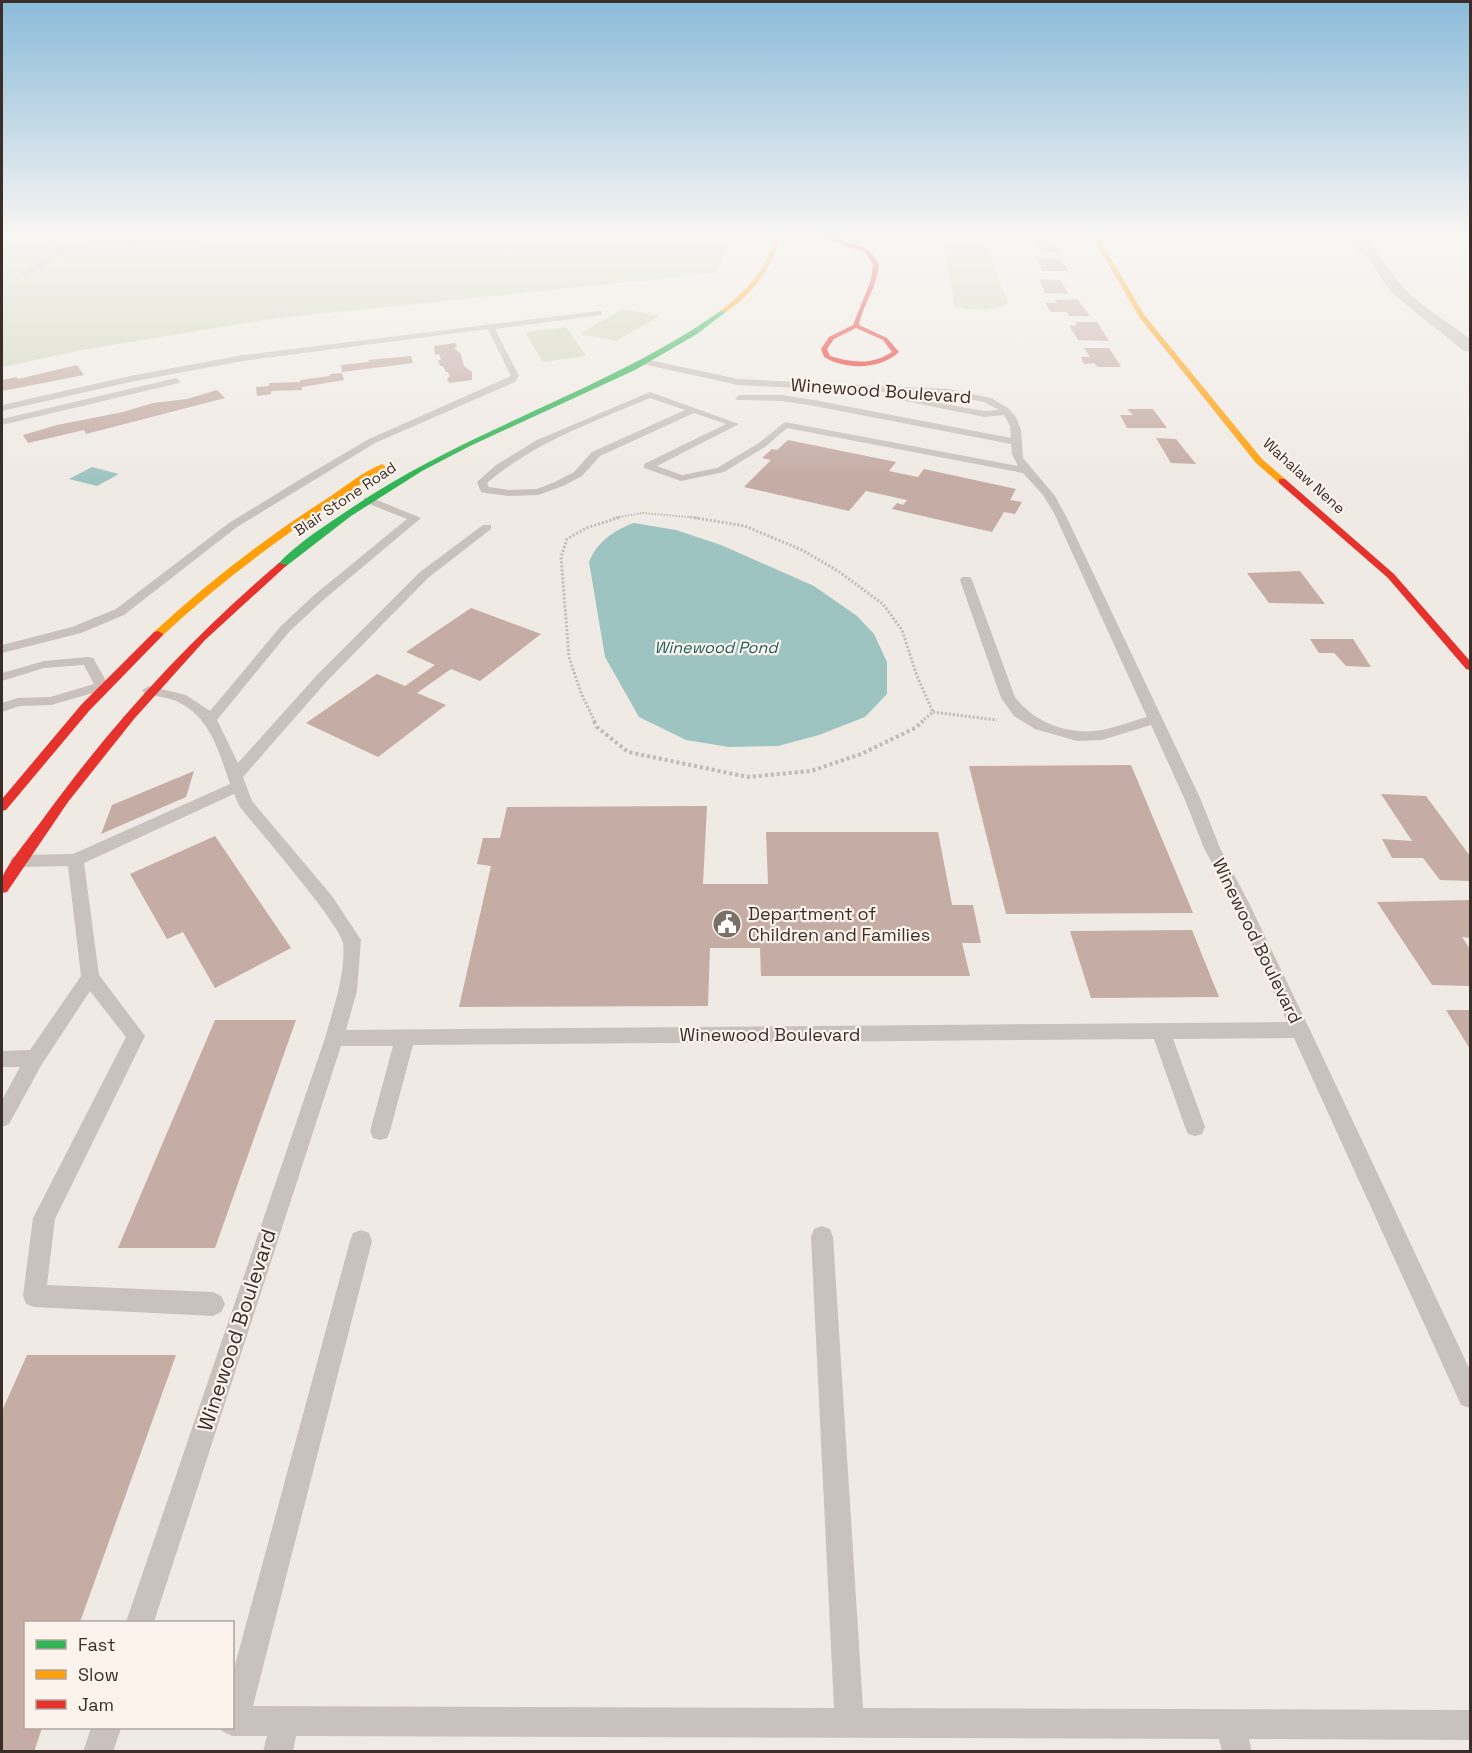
<svg xmlns="http://www.w3.org/2000/svg" width="1472" height="1753" font-family="'Space Grotesk',sans-serif">
  <rect width="100%" height="100%" fill="#f0eae4"/>
  <path fill="#d2d6bd" d="M2,235h731l-17,38 -446,46 -188,31 -80,17z
    M941,235h41l26,68c-17,9 -35,7 -53,4z
    M623,309l36,7 -43,25 -36,-7z
    M566,327l20,29 -43,6 -18,-30z"/>
  <path fill="#9ec4c2" d="M92,467l27,7 -22,12 -28,-7z
    M634,523l42,7 45,15 93,41 43,30 17,18 13,28v32l-22,23 -46,18 -41,11 -49,1 -43,-7 -47,-23 -34,-60 -16,-95c8,-20 25,-32 45,-39z"/>
  <path fill="#c5aca4" d="M1046,239l17,13h-21l-12,-12z
    M1036,258l24,1 9,12h-27z
    M1039,279l22,1 7,14 -23,-1z
    M1077,299l13,17h-21l-2,-4h-16l-6,-9h13l-4,-3z
    M1076,322h21l12,19 -31,-1 -9,-15 7,1z
    M455,343l2,4 -3,1 7,6 3,12 8,6v8l-23,3 -2,-5 3,-1 -2,-5h-2l-3,-6h-3l-2,-6h3l-2,-6 -4,1 -1,-9z
    M1084,348h25l12,19h-23l-4,-4 -10,1 -3,-7h9z
    M411,356l2,7 -71,9 -1,-7 28,-3 -1,-2z
    M77,365l7,10 -82,16v-11l14,-3 2,2z
    M342,373l2,7 -42,7v3l-31,1v3l-14,2 -1,-9 13,-1v-3l31,-1v-2l30,-4v-2z
    M217,390l8,8 -139,36 -2,-4 -56,13 -5,-8 34,-10 66,-13 30,-9 34,-4z
    M1127,409h26l14,19h-40l-7,-13h13z
    M1156,438l20,1 20,25 -25,-1z
    M788,440l108,22 -7,9 29,6 6,-8 92,20 -6,11 12,2 -7,12 -11,-2 -12,20 -100,-23 5,-6 6,2 4,-5 -41,-9 -17,20 -105,-24 27,-27 -9,-2 10,-9 5,1z
    M1300,571l25,33 -56,-1 -22,-30z
    M471,608l70,26 -61,47 -29,-12 -34,24 29,12 -68,52 -72,-34 71,-49 28,12 30,-21 -29,-13z
    M1310,639h43l18,28 -25,-1 -12,-13h-15z
    M1131,765l62,148 -187,1 -37,-148z
    M194,771l-8,26 -85,37 11,-29z
    M1381,794l45,2 44,60v25l-30,-1 -17,-22h-31l-10,-19 30,2z
    M707,806l-4,78h65l-2,-52h172l14,73h21l8,38h-19l8,33h-209l-1,-28h-50l-2,58 -249,1 32,-141 -14,-2 6,-26h17l7,-31z
    M215,836l76,112 -76,40 -32,-56 -16,7 -37,-65z
    M1470,900v38l-8,-1 8,12v37l-38,-1 -55,-83z
    M1192,930l27,67 -128,1 -21,-67z
    M1446,1010h24v39z
    M215,1020h81l-81,228h-97z
    M27,1355h149l-96,267h-54v106h16l-8,24h-32v-341z"/>
  <g fill="none" stroke-linecap="round" stroke-linejoin="round">
    <path stroke="#c2bab4" stroke-width="2" stroke-dasharray="1.5 1.5" stroke-linecap="butt" d="M613,518l30,-5 56,5"/>
    <path stroke="#c2bab4" stroke-width="3" stroke-dasharray="2 2" stroke-linecap="butt" d="M690,517l55,9 57,24 36,21 45,33 19,26 15,46 16,36
      M933,712l64,8
      M595,722l-14,-29 -12,-36 -8,-100 6,-18 19,-11 35,-11
      M921,722l12,-10"/>
    <path stroke="#c2bab4" stroke-width="4" stroke-dasharray="3 3" stroke-linecap="butt" d="M594,721l3,6 31,25 120,25 63,-6 50,-17 54,-26 8,-7"/>
    <path fill="#c9c2bc" fill-rule="evenodd" d="M52,235h7l-5,4 8,12 40,-9 48,-3 2,-4h6l-2,4 115,-4 -186,14 -30,9 -28,18h-6v-4l14,-9 22,-10 -10,-14z
      M599,311h3v4l-107,14 24,47 -4,6 -140,61 -138,84 -113,88 -43,18 -79,20v-8l70,-18 44,-18 113,-86 70,-43 70,-41 142,-63 -23,-47 -245,32 -113,21 -128,29v-6l128,-29 113,-21z
      M645,359l93,20 211,10 42,9 17,10 8,9 5,13 2,28 32,38 12,22 134,282 19,48 29,55 61,127 160,340v38l-9,-3 -167,-367 -121,1 32,88 -3,7 -7,2 -7,-2 -3,-7 -31,-88 -741,6 -23,86 -3,7 -7,2 -7,-2 -3,-7 23,-85h-52l-187,576h-28l199,-584c8,-29 21,-64 18,-95 -2,-18 -87,-116 -103,-136l-6,-13 -150,69 15,112 46,61 -90,183 -8,66 166,7 8,4 4,8 -4,8 -8,4 -179,-9 -8,-3 -3,-8 10,-78 93,-181 -36,-46 -48,73 -33,60 -7,3v-27l18,-33h-18v-16l28,-1 51,-74 -13,-110 -50,1 -6,-2 -2,-4 2,-4 6,-2 55,-1 157,-70c-11,-32 -20,-68 -54,-83 -10,-4 -22,-5 -32,-8l-2,-3 7,-4 37,9 24,16 71,-85 32,-30 94,-77 -43,-17v-4h8l49,20 -100,84 -32,30 -72,88 21,43 79,-88 103,-103 63,-47h8v4l-63,49 -101,103 -84,96 9,24 80,95 29,44 -4,51 -11,39 941,-8 -54,-119 -29,-55 -19,-48 -34,-75 -49,15 -25,1 -42,-12 -21,-13 -13,-18 -41,-118 2,-3h8l2,3 43,117c19,26 55,39 87,33 15,-3 31,-9 45,-13l-93,-204 -11,-18 -20,-22 -236,-45 -22,19 -41,25 -43,9 -37,-13v-4l82,-40 -32,-11 -94,43 -18,20 -19,10 -25,9 -29,1 -24,-3 -4,-1 -4,-10 19,-17 41,-25 113,-48 89,32 -82,42 25,9 35,-7 42,-25 26,-21 233,44 -6,-12 -1,-10 -197,-38 -32,-5 -45,-1 -2,-2 5,-3h42l32,5 197,38 -1,-12 -6,-11 -20,2 -94,-19 5,-3 89,16 15,-1 -15,-8 -35,-7 -211,-10 -96,-21 -1,-2zM650,398l35,12 -93,42 -18,20 -19,10 -18,7 -28,1 -20,-3 -2,-4c48,-41 106,-61 163,-85z
      M176,378l4,3 -1,2 -177,42v-6z
      M88,657l5,1 16,28 -2,3 -56,16 -31,1 -18,6v-9l16,-5 32,-1 44,-13 -10,-19 -40,3 -42,13v-8l42,-12z
      M822,1226l8,3 3,8 30,471 607,2v30l-221,-1 3,13h-30l-3,-13 -923,-3 -3,16h-30l4,-16h-35l-10,-5 -2,-3h12v-52l118,-435 3,-8 8,-3 8,3 3,8 -119,465 581,2 -23,-471 3,-8z
      M91,1728h30l-8,24h-30z"/>
    <path fill="#c9c2bc" fill-rule="evenodd" d="M846,235h14l2,5 -5,8h-10l-2,-3 3,-5z
      M1340,235c37,-1 41,28 61,50 19,21 47,37 69,54v13l-6,-1 -65,-52 -10,-9 -19,-30z"/>
    <path fill="#30b455" fill-rule="evenodd" d="M722,310l5,1 -30,23 -62,36 -163,75 -50,26 -71,45 -66,51 -8,-2c21,-23 51,-41 76,-58 116,-79 254,-116 369,-197z"/>
    <path fill="#ff9f0a" fill-rule="evenodd" d="M776,235h6c-9,28 -22,49 -44,68 -6,4 -10,9 -16,9v-2c28,-23 44,-40 54,-75z
      M1091,235h6l48,81 117,143 23,20v4h-6l-23,-20 -116,-145z
      M382,464l4,3 -1,2c-80,50 -154,103 -223,167h-8v-4c55,-51 114,-96 177,-136 16,-11 33,-25 51,-32z"/>
    <path fill="#e5322d" fill-rule="evenodd" d="M822,235h6l41,15 10,14c-1,22 -16,40 -20,61l28,13 12,14c-19,18 -54,18 -75,5l-3,-8 8,-12 24,-12 18,-45 2,-16 -8,-12 -37,-12zM856,328l27,12 9,12c-19,13 -40,11 -62,4l-3,-7 7,-10z
      M1279,479h6l109,95 76,87v9l-4,-1 -78,-91 -109,-95z
      M279,563l8,2 -82,75 -71,79 -66,83 -61,90 -5,1c0,-4 -1,-10 0,-14 2,-11 30,-45 38,-56 70,-97 148,-183 239,-260z
      M158,631l5,3 -1,2 -73,75 -83,99 -4,1v-12l79,-94 73,-73z"/>
  </g>
  <linearGradient id="sky" x2="0" y2="1"><stop stop-color="#8abad9"/><stop offset="0.49" stop-color="#f8f6f3"/><stop offset="1" stop-color="#f8f6f3" stop-opacity="0"/></linearGradient>
  <rect width="1472" height="480" fill="url(#sky)"/>
  <defs>
    <g id="civic-disc" transform="scale(1.5)"><circle r="9.5" fill="#7a706a" stroke="#fcf4ec"/><path d="M-.6-6.5H3V-4.5H.6V-3L4-1V1h2V6H-6V1h2V-1L-.6-3ZM-1.2 2.5V6h2.4V2.5Z" fill="#fff"/></g>
  </defs>
  <g fill-rule="evenodd">
    <use href="#civic-disc" x="727" y="924"/>
  </g>
  <g text-anchor="middle" stroke-width="4.5" stroke-linejoin="round" paint-order="stroke">
    <g font-size="15" fill="#3b2e29" stroke="#fcf4ec">
      <text transform="translate(1304 476) rotate(42)" y="5">Wahalaw Nene</text>
      <text transform="translate(345 499) rotate(-34)" y="5">Blair Stone Road</text>
    </g>
    <g font-size="16" font-style="italic" fill="#1b5e61" stroke="#fcf4ec">
      <text x="716" y="653">Winewood Pond</text>
    </g>
    <g font-size="18" fill="#3b2e29" stroke="#fcf4ec">
      <text transform="translate(881 391) rotate(4)" y="6">Winewood Boulevard</text>
      <text transform="translate(1257 941) rotate(64)" y="6">Winewood Boulevard</text>
      <text x="770" y="1041">Winewood Boulevard</text>
    </g>
    <g font-size="18" fill="#3b2e29" stroke="#fcf4ec" text-anchor="start">
      <text x="748" y="920">Department of<tspan x="748" dy="21">Children and Families</tspan></text>
    </g>
    <g font-size="21" fill="#3b2e29" stroke="#fcf4ec">
      <text transform="translate(237 1330) rotate(-72)" y="7">Winewood Boulevard</text>
    </g>
  </g>
  <rect width="1472" height="1753" fill="none" stroke="#3b2e29" stroke-width="6"/>
  <rect x="24" y="1621" width="210" height="108" fill="#fcf4ec" stroke="#afa59e" stroke-width="1.5"/>
  <rect x="36" y="1640" width="30" height="9" fill="#30b455" stroke="#afa59e" stroke-width="1.5"/>
  <text x="78" y="1651" font-size="18" fill="#3b2e29">Fast</text>
  <rect x="36" y="1670" width="30" height="9" fill="#ff9f0a" stroke="#afa59e" stroke-width="1.5"/>
  <text x="78" y="1681" font-size="18" fill="#3b2e29">Slow</text>
  <rect x="36" y="1700" width="30" height="9" fill="#e5322d" stroke="#afa59e" stroke-width="1.5"/>
  <text x="78" y="1711" font-size="18" fill="#3b2e29">Jam</text>
</svg>
